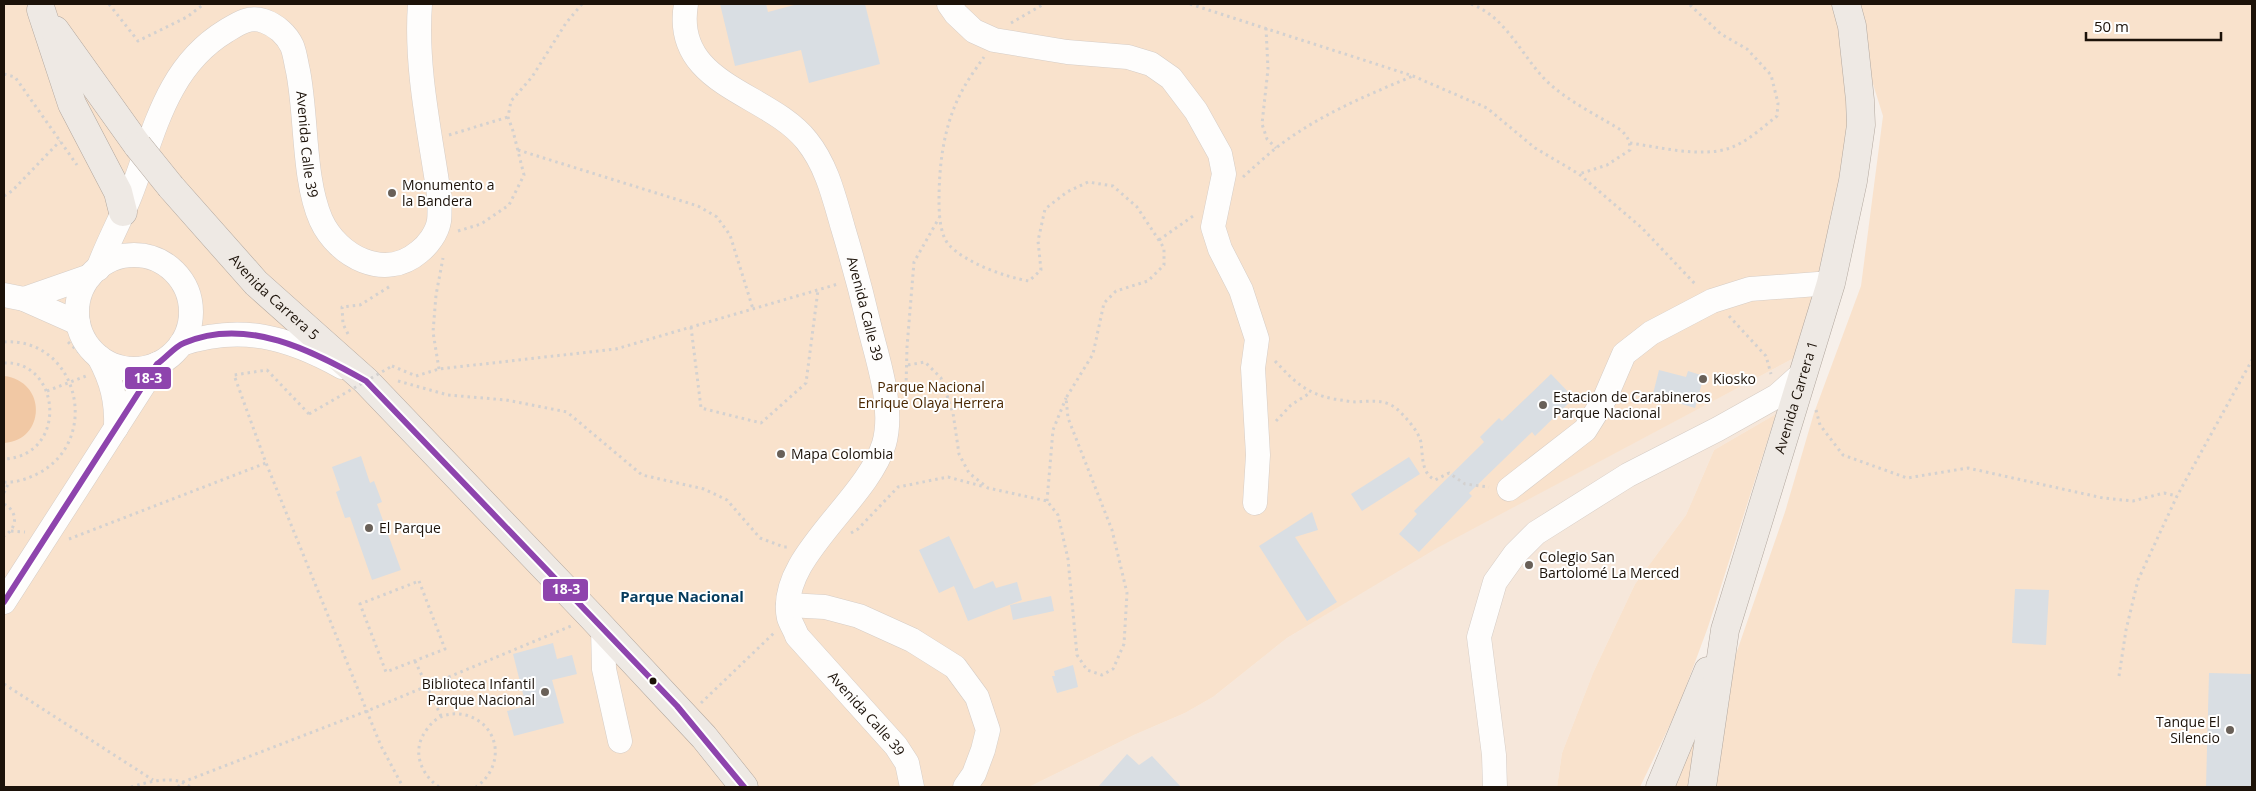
<svg xmlns="http://www.w3.org/2000/svg" width="2256" height="791" font-family="'Open Sans',sans-serif">
  <rect width="100%" height="100%" fill="#f7f0ea"/>
  <path fill="#f6e7da" d="M1796,357l-20,57 -62,36 -28,65 -51,69 -42,89 -31,80 -5,34h-528l105,-52 51,-22 28,-16 74,-59 150,-91z"/>
  <path fill="#f9e2cc" d="M4,4h1839l14,109 -13,107 -48,137 -359,191 -150,90 -74,59 -28,16 -51,22 -105,52h-1025z
    M1848,4h404v783h-542l15,-101 60,-174 29,-99 47,-127 22,-170z
    M1776,414l-68,213 -30,81 -38,79h-83l5,-34 31,-80 42,-89 51,-69 28,-65z
    M1699,725l-7,62h-18z"/>
  <path fill="#f1c8a4" d="M4,376c43,5 42,64 0,67z"/>
  <path fill="#d9dee3" d="M720,4h46l2,8 30,-8h67l15,60 -71,19 -8,-33 -66,16z
    M1659,370l27,7 2,-6 16,5 -9,32 -17,-5 1,-2 -26,-7z
    M1551,374l23,24 -39,38 -3,-4 -63,61 3,3 -53,56 -20,-18 18,-20 -3,-3 70,-69 -4,-5 19,-19 3,3z
    M361,456l9,27 4,-2 8,21 -5,2 24,66 -29,10 -22,-63 -5,1 -9,-26 4,-2 -8,-23z
    M1409,457l11,17 -58,37 -11,-17z
    M1312,512l6,18 -23,7 42,65 -30,19 -48,-75z
    M949,536l25,53 19,-8 3,7 21,-6 5,18 -54,21 -14,-35 -15,7 -20,-43z
    M2015,589l34,1 -3,55 -34,-2z
    M1051,596l3,15 -41,9 -3,-15z
    M553,643l4,16 15,-4 5,19 -25,6 12,43 -50,13 -7,-25 19,-5 -13,-52z
    M1073,665l5,22 -21,6 -5,-17h3l-1,-5z
    M2209,673l43,1v113h-46z
    M1127,754l12,11 13,-9 29,31h-83z"/>
  <g fill="none" stroke-linecap="round" stroke-linejoin="round">
    <g stroke="#d6cdc6" stroke-width="25">
      <g id="minor">
        <path id="s1" d="M686,4c-14,82 83,88 121,137 20,25 27,56 36,87 10,33 19,67 27,101 9,35 24,80 14,115 -18,58 -108,115 -95,174 2,6 6,12 8,18l99,110 11,17 5,24"/>
        <path d="M949,4l7,10 18,17 20,9 73,12 61,5 23,7 20,14 25,33 24,43 4,20 -11,53 7,22 21,41 16,49 -4,29 5,87 -3,48"/>
        <circle cx="134" cy="312" r="57"/>
        <path id="s2" d="M98,269c9,-25 22,-48 32,-73 24,-61 35,-128 96,-165 13,-8 23,-15 38,-10 12,4 23,14 28,25 3,7 4,17 6,25 9,46 5,108 23,149 17,37 64,61 98,32 9,-7 18,-19 20,-31 1,-6 0,-13 1,-19 -9,-65 -25,-133 -20,-198"/>
        <path d="M4,295l20,4 54,24"/>
        <path d="M24,299l66,-23"/>
        <path d="M181,344c60,-20 107,-7 161,23"/>
        <path d="M99,357c13,24 18,44 17,71"/>
        <path d="M1509,489l76,-59 20,-32 19,-44 27,-21 61,-32 38,-12 81,-6"/>
        <path d="M4,602l153,-238"/>
        <path d="M788,605l37,2 34,9 53,24 43,27 22,30 11,33 -5,20 -9,24 -9,13"/>
        <path d="M603,628l1,41 16,72"/>
        <path d="M1495,787l-1,-32 -15,-118 16,-55 20,-28 21,-21 92,-58 90,-46 59,-33 28,-25"/>
      </g>
    </g>
    <g stroke="#b2a79e" stroke-width="29">
      <g id="major">
        <path d="M41,10l31,94 46,88 5,20"/>
        <path d="M55,30l83,116"/>
        <path id="s3" d="M171,187l85,96 110,98 226,236 112,120 40,50"/>
        <path d="M1660,787l48,-116"/>
        <path id="s4" d="M1702,787l23,-157 106,-347 22,-102 8,-56 -1,-25 -8,-74 -6,-22"/>
      </g>
    </g>
    <path stroke="#d3d1d0" stroke-width="3" stroke-dasharray="2.5 4" stroke-linecap="butt" d="M109,4l29,37 49,-24 17,-13
      M1190,4l223,72 74,32 48,40 44,26 63,54 55,58
      M1471,4c38,14 52,57 81,82 20,17 46,30 69,44 6,6 9,10 9,20l-23,15 -28,9
      M1011,23l33,-19
      M1266,28l2,41 -6,55 5,15 9,9
      M4,74l11,3 62,88
      M449,135l59,-18
      M1630,143c29,4 71,15 100,5 17,-6 33,-21 47,-32l1,-13 -7,-28 -24,-26 -26,-15 -32,-30
      M518,150l180,56 19,11 13,18 23,74
      M1243,177c11,-10 22,-20 33,-29 41,-32 89,-52 137,-72
      M4,196l8,-5 48,-50
      M458,231l23,-7 28,-19 15,-30 -11,-44 -5,-14 3,-16 21,-24 34,-54 16,-19
      M1159,240l37,-26
      M1729,316l37,40 5,18
      M691,327l10,81 60,15 45,-40 12,-93
      M348,334l-5,-10 -1,-17 18,-2 32,-20
      M4,342c74,-5 99,99 33,132 -10,5 -22,9 -33,8
      M68,342l12,11
      M1275,361c20,21 30,32 59,38 8,1 16,3 23,3 14,-1 28,-3 40,7 8,7 23,24 24,34 2,13 0,30 14,37l14,-7 16,11 24,3
      M4,363c57,-3 65,93 0,96
      M908,365l17,-3 16,16 12,35 6,41 10,19 19,15 59,13 11,14 10,44 9,96 10,15 15,5 11,-6 11,-25 3,-51 -15,-63 -44,-112 -2,-20 27,-44 11,-51 12,-12 32,-10 16,-16v-17l-27,-41 -24,-21 -25,-4 -21,10 -22,17 -7,32 3,29 -12,11c-24,-4 -63,-18 -80,-36 -9,-10 -10,-31 -10,-44 0,-38 5,-78 24,-112 6,-11 14,-22 21,-32
      M392,366l24,10 23,-7 177,-20 222,-65
      M439,369l-6,-37 3,-37 7,-37
      M398,381l50,14 58,5 61,12 75,63 62,14 23,11 33,38 24,9h6
      M906,387l1,-40 7,-85 25,-44
      M47,391l39,-15
      M1816,410l4,15 23,30 64,23 61,-10 135,30 30,3 31,-8 13,3
      M309,414l-42,-44 -33,5 32,88 115,283 22,41
      M1276,421l15,-16 19,-12
      M4,493l5,-11
      M1047,501l6,-71 13,-32
      M4,504c14,7 14,24 0,32
      M11,531l14,1
      M851,533l7,-4 40,-42 50,-10 37,10
      M69,539l197,-76
      M419,581l26,68 -59,23 -26,-68z
      M415,661l26,55
      M2119,676l7,-46 12,-50 39,-84 75,-136
      M4,684l149,96
      M701,703l73,-70
      M131,787c17,-5 44,-13 59,0
      M178,787l5,-5 184,-71 204,-85
      M439,787c-20,-14 -28,-39 -11,-59 3,-5 9,-10 15,-12 23,-8 49,7 52,31 2,16 -6,31 -19,40"/>
    <use href="#minor" stroke="#fefdfc" stroke-width="24"/>
    <use href="#major" stroke="#eee9e4" stroke-width="28"/>
    <g stroke="#b2a79e" stroke-width="29" stroke-linecap="butt">
      <path id="major-bridge" d="M138,146l33,41"/>
    </g>
    <path stroke="#d3d1d0" stroke-width="3" stroke-dasharray="2.5 4" stroke-linecap="butt" d="M309,414l83,-48"/>
    <use href="#major-bridge" stroke="#eee9e4" stroke-width="28"/>
    <g stroke="#fff" stroke-width="10">
      <path id="bus-1" d="M4,602l153,-238c9,-6 17,-17 27,-21 62,-27 129,8 182,38l311,325 67,81"/>
    </g>
    <use href="#bus-1" stroke="#8e44ad" stroke-width="6"/>
  </g>
  <g fill="#696058" stroke="#fff" stroke-width="2">
    <circle cx="392" cy="193" r="5"/>
    <circle cx="1703" cy="379" r="5"/>
    <circle cx="1543" cy="405" r="5"/>
    <circle cx="781" cy="454" r="5"/>
    <circle cx="369" cy="528" r="5"/>
    <circle cx="1529" cy="565" r="5"/>
    <circle cx="545" cy="692" r="5"/>
    <circle cx="2230" cy="730" r="5"/>
  </g>
  <circle fill="#1c1209" stroke="#fff" stroke-width="2" cx="653" cy="681" r="4.5"/>
  <g text-anchor="middle" stroke-width="4" stroke-linejoin="round" paint-order="stroke">
    <g font-size="14" fill="#1c1209" stroke="#fff">
      <text dy="5" stroke="none"><textPath href="#s2" startOffset="454">Avenida Calle 39</textPath></text>
      <text dy="5" stroke="none"><textPath href="#s3" startOffset="151">Avenida Carrera 5</textPath></text>
      <text dy="5" stroke="none"><textPath href="#s1" startOffset="374">Avenida Calle 39</textPath></text>
      <text dy="5" stroke="none"><textPath href="#s4" startOffset="402">Avenida Carrera 1</textPath></text>
      <text dy="5" stroke="none"><textPath href="#s1" startOffset="839">Avenida Calle 39</textPath></text>
    </g>
    <g font-size="14" fill="#1c1209" stroke="#fff" text-anchor="start">
      <text x="402" y="190">Monumento a<tspan x="402" dy="16">la Bandera</tspan></text>
      <text x="1713" y="384">Kiosko</text>
      <text x="1553" y="402">Estacion de Carabineros<tspan x="1553" dy="16">Parque Nacional</tspan></text>
      <text x="791" y="459">Mapa Colombia</text>
      <text x="379" y="533">El Parque</text>
      <text x="1539" y="562">Colegio San<tspan x="1539" dy="16">Bartolomé La Merced</tspan></text>
      <text x="535" y="689" text-anchor="end">Biblioteca Infantil<tspan x="535" dy="16">Parque Nacional</tspan></text>
      <text x="2220" y="727" text-anchor="end">Tanque El<tspan x="2220" dy="16">Silencio</tspan></text>
    </g>
    <g font-size="14" fill="#4a2700" stroke="#fff">
      <text x="931" y="392">Parque Nacional<tspan x="931" dy="16">Enrique Olaya Herrera</tspan></text>
    </g>
    <g font-size="15" font-weight="bold" fill="#033a5c" stroke="#fff">
      <text x="682" y="602">Parque Nacional</text>
    </g>
  </g>
  <g stroke="#fff" stroke-width="2">
    <rect x="124" y="366" width="48" height="24" rx="5" fill="#8e44ad"/>
    <rect x="542" y="578" width="47" height="24" rx="5" fill="#8e44ad"/>
  </g>
  <g font-size="14" text-anchor="middle" font-weight="bold" fill="#fff">
    <text x="148" y="383">18-3</text>
    <text x="566" y="594">18-3</text>
  </g>
  <rect width="2256" height="791" fill="none" stroke="#1c1209" stroke-width="10"/>
  <path d="M2086 32v8h135v-8" fill="none" stroke="#1c1209" stroke-width="2.5"/>
  <text x="2094" y="32" font-size="15" fill="#1c1209" stroke="#ffffff" stroke-width="4" paint-order="stroke">50 m</text>
</svg>
